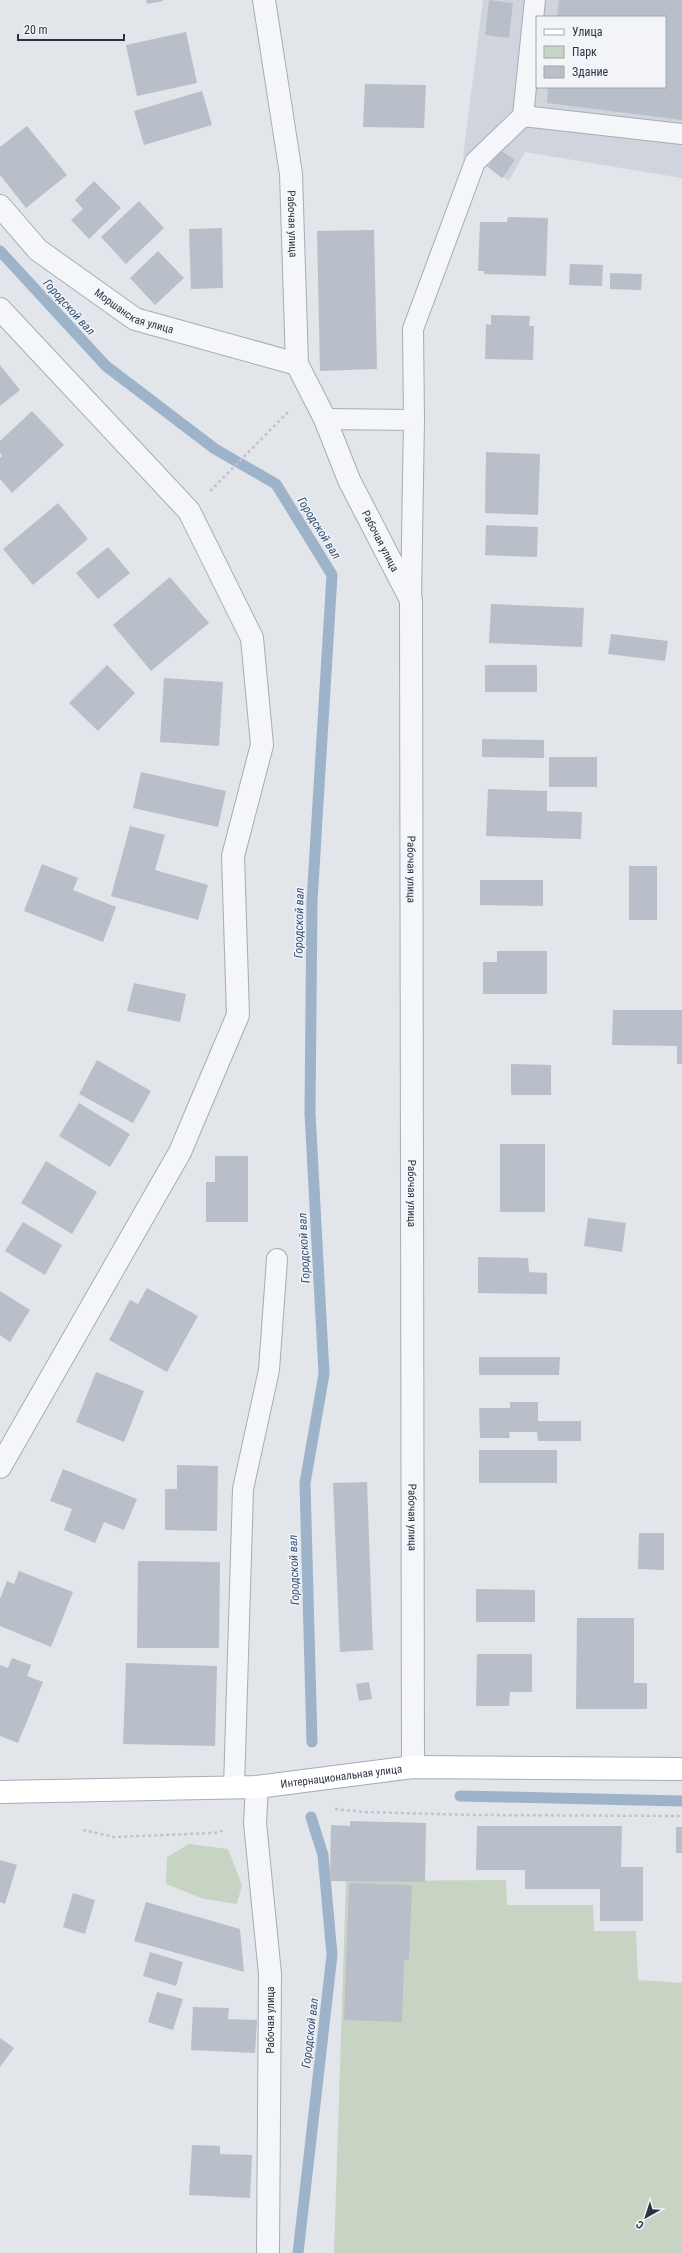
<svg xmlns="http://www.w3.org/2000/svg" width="682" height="2253" font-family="'Roboto Condensed',sans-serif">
  <rect width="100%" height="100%" fill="#e2e5ea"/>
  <path fill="#d0d4dc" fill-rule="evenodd" d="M483,0h199v178l-157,-26 -16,29 -21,-14 -25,-10zM537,17h128v70h-128z"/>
  <path fill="#c8d4c3" d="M189,1844l39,5 14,36 -5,19 -33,-5 -38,-15 1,-27z
    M506,1880l1,25h86l1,26h42l2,49 44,3v270h-348l12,-372z"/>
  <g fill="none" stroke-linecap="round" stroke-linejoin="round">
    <path stroke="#9db3ca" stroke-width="11" d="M0,251l106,115 109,83 61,35 56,91 -20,326 -2,212 14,261 -19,109 7,259
      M460,1796l222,5
      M298,2253l34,-298 -9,-100 -12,-38"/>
  </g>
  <path fill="#b9bfc8" d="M146,0h17v1l-16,3z
    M489,0l24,3 -4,35 -24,-3z
    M559,0h123v120l-135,-17 1,-16h117v-70h-108z
    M186,32l11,51 -60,13 -11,-51z
    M365,84l61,1 -2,43 -61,-1z
    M202,91l10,34 -68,20 -10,-34z
    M27,126l40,49 -41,33 -26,-33v-28z
    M500,150l15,10 -13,18 -14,-11z
    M94,181l27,27 -32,31 -18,-19 12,-11 -8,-9z
    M139,201l25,27 -38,36 -25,-27z
    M508,217l40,1 -2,58 -62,-2v-3h-6l2,-49h27z
    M222,228l1,60 -32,1 -2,-60z
    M374,230l3,139 -57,2 -3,-140z
    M158,251l26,27 -29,27 -25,-27z
    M570,264l33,1 -1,21 -33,-1z
    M610,273l32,1 -1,16 -31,-1z
    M491,315l39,1 -1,10h5l-1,34 -48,-1 1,-35 5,1z
    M0,365l20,25 -20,16z
    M32,411l32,34 -52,48 -12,-14v-21l2,-2 -2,-3v-12z
    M486,452l54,2 -2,61 -53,-2z
    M58,503l30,36 -55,46 -30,-36z
    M486,525l52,2 -1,30 -52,-2z
    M108,547l22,26 -32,26 -22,-26z
    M170,577l39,46 -58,48 -38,-46z
    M491,604l93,4 -2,39 -93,-4z
    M611,634l57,7 -3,20 -57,-7z
    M107,665l28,28 -37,38 -29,-28z
    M485,665h52v27h-52z
    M164,678l59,4 -4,64 -59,-4z
    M482,739l62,1v18l-62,-1z
    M549,757h48v30h-48z
    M141,772l85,19 -8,36 -85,-19z
    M488,789l59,2v20l35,1 -1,27 -95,-3z
    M130,826l35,9 -10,35 53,15 -10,35 -87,-24z
    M42,864l36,14 -5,12 43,17 -13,35 -79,-31z
    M629,866h28v54h-28z
    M480,880h63v26l-63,-1z
    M497,951h50v43h-64v-32h14z
    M134,983l52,11 -6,28 -53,-11z
    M613,1010h69v54h-5v-18l-65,-1z
    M97,1060l54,31 -18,32 -54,-29z
    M511,1064l40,1v30h-40z
    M79,1103l51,31 -20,33 -51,-31z
    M500,1144h45v68h-45z
    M215,1156h33v66h-42v-40h9z
    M46,1161l51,31 -25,42 -51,-31z
    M588,1218l38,5 -4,29 -38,-6z
    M23,1222l39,23 -17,30 -40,-24z
    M478,1257l50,1 1,14 18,1v21l-69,-1z
    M147,1288l51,28 -31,56 -58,-32 21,-40 8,4z
    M0,1291l30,19 -20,32 -10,-7z
    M479,1357h81l-1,18h-80z
    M96,1372l48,19 -20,51 -48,-20z
    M510,1402h28v19h43v20h-43l-1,-9h-28l1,6h-30l-1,-30h31z
    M479,1450h78v33h-78z
    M177,1465l41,1 -1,65 -52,-1v-41h12z
    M63,1469l74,30 -13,31 -20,-8 -9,21 -31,-13 8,-21 -22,-8z
    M367,1482l6,168 -33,2 -7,-169z
    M639,1533h25v37l-26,-1z
    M138,1561l82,1 -1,86h-82z
    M19,1571l54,21 -22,55 -51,-21v-27l7,-18 7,3z
    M476,1589l59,1v32h-59z
    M577,1618h57v65h13v26h-71z
    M477,1654h55v38h-22l-1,14h-33z
    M12,1658l19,7 -4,11 16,6 -25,61 -18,-7v-71l8,3z
    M126,1663l91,3 -2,80 -92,-2z
    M369,1682l3,17 -13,2 -3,-17z
    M350,1821l76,2 -1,59 -95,-1 1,-56 19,1z
    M477,1826h145l-1,41h22v54h-43v-32h-75v-19h-49z
    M676,1827h6v26h-6z
    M0,1860l17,5 -12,39 -5,-2z
    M349,1883l63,2 -3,76 -5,-1 -2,62 -58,-2z
    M73,1893l22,7 -10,34 -22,-7z
    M146,1902l94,27 4,43 -110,-31z
    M150,1952l33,10 -7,24 -33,-10z
    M157,1992l26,7 -10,31 -25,-8z
    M193,2007l36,1 -1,11 29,1 -2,33 -64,-3z
    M0,2038l14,10 -14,19z
    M192,2145l28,1v8l32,1 -2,43 -61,-3z"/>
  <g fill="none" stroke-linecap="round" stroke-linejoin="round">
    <g stroke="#a7acb5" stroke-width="22">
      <path id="lane" d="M535,0l-12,116 159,18
        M325,419l89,1 -1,-91 62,-167 48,-46
        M411,600l3,-180
        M234,1788l9,-299 26,-119 8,-111"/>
    </g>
    <g stroke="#a7acb5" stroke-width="24">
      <g id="street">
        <path id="s1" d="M264,0l27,174 6,190 28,55 24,61 62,120 2,1167"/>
        <path id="s2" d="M0,206l38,44 97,69 162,45"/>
        <path d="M0,309l189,202 63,127 10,107 -29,111 5,159 -58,137 -180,315"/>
        <path d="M257,1787l-2,36 15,151 -2,279"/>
      </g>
    </g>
    <g stroke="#a7acb5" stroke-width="24">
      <g id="secondary">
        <path id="s3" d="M0,1792l257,-5 156,-20 269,2"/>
      </g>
    </g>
    <path stroke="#c0c3ca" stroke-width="2.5" stroke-dasharray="3 3" stroke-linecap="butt" d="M210,491l78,-79
      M335,1809l30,3 108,3 209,1
      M83,1830l31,7 100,-4 11,-3"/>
    <use href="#lane" stroke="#f5f6f9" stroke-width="20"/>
    <use href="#street" stroke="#f5f6f9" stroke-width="22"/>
    <use href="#secondary" stroke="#fff" stroke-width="22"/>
  </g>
  <g text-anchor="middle" stroke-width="3" stroke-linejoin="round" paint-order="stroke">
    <g font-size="11" fill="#2a3343" stroke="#f2f4f8">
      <text dy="4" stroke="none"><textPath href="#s1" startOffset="226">Рабочая улица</textPath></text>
      <text dy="4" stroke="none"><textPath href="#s2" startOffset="173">Моршанская улица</textPath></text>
      <text dy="4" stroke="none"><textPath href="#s1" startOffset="562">Рабочая улица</textPath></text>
      <text dy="4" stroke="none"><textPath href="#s1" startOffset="898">Рабочая улица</textPath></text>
      <text dy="4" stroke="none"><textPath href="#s1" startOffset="1222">Рабочая улица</textPath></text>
      <text dy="4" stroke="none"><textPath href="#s1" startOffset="1546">Рабочая улица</textPath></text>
      <text dy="4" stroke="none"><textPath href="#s3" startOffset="342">Интернациональная улица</textPath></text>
      <text transform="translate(270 2020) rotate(-90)" y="4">Рабочая улица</text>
    </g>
    <g font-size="12" font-style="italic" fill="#345277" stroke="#f2f4f8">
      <text transform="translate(69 307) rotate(48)" y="4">Городской вал</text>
      <text transform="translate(319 528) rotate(58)" y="4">Городской вал</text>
      <text transform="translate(299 923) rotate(-89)" y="4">Городской вал</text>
      <text transform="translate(304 1248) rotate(-93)" y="4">Городской вал</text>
      <text transform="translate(294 1570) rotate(-92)" y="4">Городской вал</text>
      <text transform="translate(310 2033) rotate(-83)" y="4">Городской вал</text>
    </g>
  </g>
  <rect x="536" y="16" width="130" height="72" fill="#f2f4f8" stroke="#a2a7b0"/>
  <rect x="544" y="29" width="20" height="6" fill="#ffffff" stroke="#a2a7b0"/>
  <text x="572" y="36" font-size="12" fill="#2a3343">Улица</text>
  <rect x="544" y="46" width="20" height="12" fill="#c8d4c3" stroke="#a2a7b0"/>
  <text x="572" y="56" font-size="12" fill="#2a3343">Парк</text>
  <rect x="544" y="66" width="20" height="12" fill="#b9bfc8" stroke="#a2a7b0"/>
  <text x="572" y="76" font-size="12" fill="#2a3343">Здание</text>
  <g transform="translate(646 2217) rotate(219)" stroke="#f2f4f8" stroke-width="3" paint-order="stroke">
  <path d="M0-3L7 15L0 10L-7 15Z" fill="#2a3343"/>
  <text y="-6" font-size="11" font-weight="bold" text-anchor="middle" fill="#2a3343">С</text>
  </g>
  <path d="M18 34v6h106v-6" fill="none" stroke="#2a3343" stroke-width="2"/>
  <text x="24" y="34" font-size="12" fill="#2a3343" stroke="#f2f4f8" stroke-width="3" paint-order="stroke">20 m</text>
</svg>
